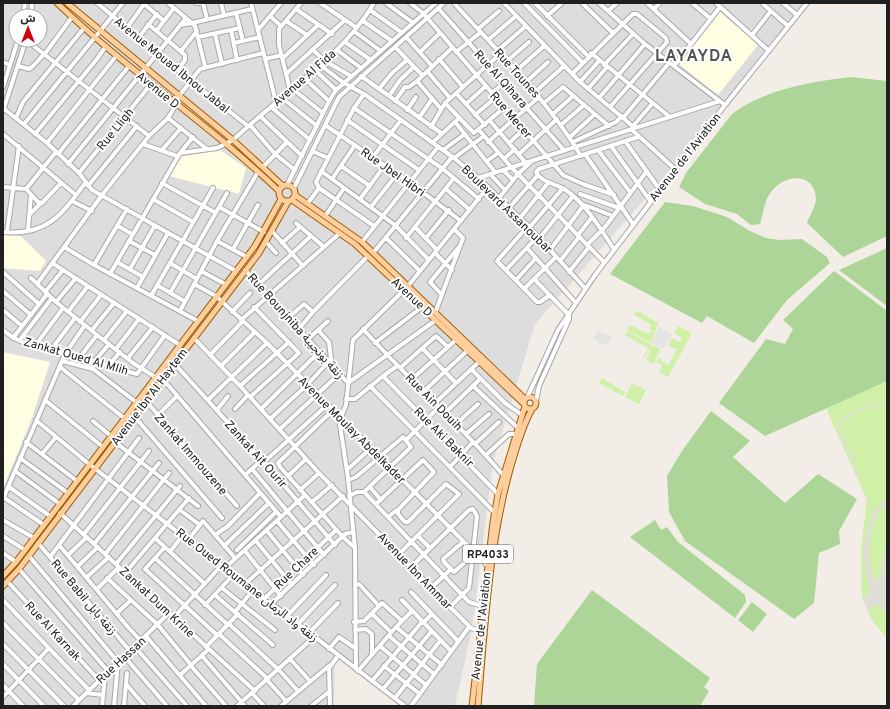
<svg xmlns="http://www.w3.org/2000/svg" width="890" height="709" font-family="Overpass,'Noto Sans Arabic',sans-serif">
  <rect width="100%" height="100%" fill="#f2ede6"/>
  <path fill="#dedddd" fill-rule="evenodd" d="M3,3h806l-65,83 -209,238 -42,138 -21,167 -17,77h-44l-76,-52 -1,52h-331zM16,16h24v24h-24z"/>
  <path fill="#fffde2" d="M720,12l38,33 -40,50 -39,-31z
    M220,150l26,18 -7,26 -70,-18 10,-19z
    M3,235l18,1 25,25 -6,10 -37,-3z
    M3,352l47,10 -18,56 -28,68z"/>
  <path fill="#e0ddd7" d="M887,397v241l-15,-18 -10,-22 -1,-47 6,-51 -36,-80z"/>
  <path fill="#d0f0a8" d="M638,311l20,12 -3,9 -6,-3 2,-4 -18,-11z
    M630,325l19,9 2,-3 4,2 -4,10 -24,-13z
    M678,326l12,6 1,3 -23,42 -9,-5 3,-7 -6,-3 3,-5 2,2v2l8,4 8,-16 -9,-3 4,-8 8,4 2,-4 -8,-5z
    M627,331l25,14 -8,13h-1l5,-10 -23,-13z
    M653,345l7,4 -6,15 -8,-4z
    M602,378l23,14 -2,4 -24,-13z
    M887,381v21c-9,-1 -43,12 -47,20 -2,4 -1,8 0,12l24,54 9,25 -6,19 -4,19 7,42 -8,5 -1,-47 6,-51 -41,-92z
    M632,383l14,7 -7,14 -14,-7z
    M887,403v95l-13,14 -21,-53 3,-5 -2,-1 -2,4 -12,-30c3,-11 36,-23 47,-24z
    M887,505v37l-3,8 -3,26 -6,4c-9,-17 -8,-65 12,-75z
    M877,604l10,10v24l-13,-15 -6,-11 5,-6z"/>
  <path fill="#add597" d="M851,77l36,4v155l-44,21 -36,-34c2,-6 8,-16 9,-23 0,-28 -33,-28 -47,-5 -5,8 -6,20 -9,29l-9,1 -14,-11 -32,-10 -26,-17 7,-14 46,-59c30,-24 82,-33 119,-37z
    M665,202l28,4 34,11 23,14 16,7 13,2 23,-1 25,18 3,6 -43,37 -33,43 -47,-27 -5,7 -92,-49z
    M887,248v58l-48,-36z
    M834,271l53,40v70l-122,55 -46,-33 47,-64 19,5 8,-15 -10,-9z
    M711,411l39,30 -17,16 52,46 33,-29 39,25 -18,32 1,13 -21,9 -5,50 -20,16 -109,-78 -16,-29 -2,-36 15,-25z
    M655,520l6,10 6,-3 11,15 67,53 1,7 -11,16 -105,-81z
    M592,590l118,88 -6,9 5,4 -9,15h-166l3,-42z
    M752,602l15,12 -14,18 -15,-12z"/>
  <path fill="#e4e4e4" d="M659,327l13,7 -8,15 -12,-6z
    M597,331l15,5 -6,9 -13,-6z"/>
  <g fill="none" stroke-linecap="round" stroke-linejoin="round">
    <g stroke="#a7a7a7" stroke-width="6">
      <path id="minor" d="M97,3l94,78 57,45
        M143,3l21,18
        M168,3l24,20 60,-14
        M196,3h6
        M203,3l4,16
        M221,3l3,12
        M251,3l25,99
        M301,3l-22,26v16l10,41 34,27
        M320,3l37,25
        M386,3l26,19
        M410,3l13,10 140,162 20,9 31,11
        M454,3c44,49 93,96 127,153
        M504,3l76,79 55,46
        M524,3l59,60
        M535,3l53,53
        M582,3l31,30
        M599,3l46,41 80,61
        M647,3l44,41
        M692,3l19,16
        M716,3l53,48
        M762,3l26,23
        M783,3l14,12
        M438,8l126,142
        M296,9l36,25
        M654,9l6,-6
        M370,10l31,22
        M608,11l9,-8
        M236,13l7,28
        M23,16l2,-13
        M31,16l1,-13
        M270,16l11,10
        M547,16l15,-13
        M286,21l21,14
        M363,21l29,20
        M148,24l37,31v5l-7,10
        M180,25l12,-2 3,3 10,40
        M127,28l17,-24
        M478,29l21,-18
        M157,30l17,-22
        M231,30l6,30
        M258,30l23,-27
        M355,32l26,19
        M215,34l7,30
        M752,35l19,-24
        M139,37l18,-23
        M198,37l42,-9
        M406,37l26,29
        M26,40l123,96
        M488,40l28,-24
        M345,42l26,18
        M234,43l26,-6
        M395,47l27,28
        M313,50l12,11 26,15
        M337,50l24,18
        M181,51l16,-20
        M497,51l29,-25
        M420,52l20,-19
        M456,52l25,-20
        M591,53l79,64
        M283,58l35,-33
        M265,59l17,-4
        M439,59l24,28
        M507,61l22,-19
        M3,62l7,3
        M320,65l24,18 20,11 37,26 53,38 24,20 50,48 57,62
        M604,65l29,-31
        M18,66l11,3 3,-2 15,-16 25,-34
        M674,66l46,-59
        M315,70l21,20
        M427,71l23,27
        M516,71l28,-25
        M286,74l59,-54
        M572,74l61,-60h4l29,24 1,4 -57,65
        M361,76l80,57
        M304,78l25,23
        M526,82l22,-20
        M580,82l19,-21
        M3,87l15,-47
        M379,89l13,-16 15,-13
        M588,89l19,-22
        M535,92l29,-26
        M456,93l29,32
        M492,93l12,-10
        M364,94l-10,14 -38,74 3,6 55,38
        M389,96l11,-16 14,-13
        M281,97l36,29
        M599,98l46,-54
        M395,101l10,-14h4l8,-6
        M445,103l29,30 31,-26
        M544,103l19,-16 46,39
        M466,104l20,-18
        M271,107l39,33
        M3,108l44,35 32,30 13,17 144,81
        M354,108l89,61 36,30
        M441,109l-24,-28 35,-33
        M407,110l9,-13
        M3,111l23,-71
        M553,114l20,-18
        M475,115l21,-18
        M260,116l42,40
        M16,118l7,-16 61,-74
        M168,118l39,31
        M419,118l13,-19
        M623,118l46,-55
        M347,120l72,50
        M490,121l35,41
        M455,122l40,50
        M24,124l99,-121
        M250,125l25,29 20,16
        M325,125l84,57 52,39
        M561,125l23,-20
        M633,126l19,-22
        M431,127l14,-24 55,-49
        M631,129l45,41
        M479,130l32,37 93,95
        M3,134l73,61
        M35,134l62,-75 9,-13
        M570,137l25,-23
        M625,141l35,49
        M488,142l51,-45
        M573,142l43,-20 6,-6
        M47,143l70,-88
        M432,143l25,-23
        M509,143l15,-14
        M143,144l34,12
        M611,146l40,56
        M162,150l19,-22
        M443,150l22,-16
        M598,150l32,42
        M312,151l16,7
        M180,153l13,-16
        M58,154l71,-88
        M519,154l38,-35
        M585,154l48,70
        M373,157l28,-37
        M454,158l30,-22
        M504,159l11,-10
        M487,161l11,-8
        M68,164l118,-146
        M341,166l29,20
        M263,167l24,-25
        M503,170l10,10
        M321,171l74,54 34,35
        M79,173l72,-89
        M490,174l15,16
        M478,178l242,-77
        M332,179l23,-34
        M162,183l54,30
        M287,185l42,-84 7,-11 100,-87
        M88,186l49,-60
        M3,187l23,2 30,-37
        M294,188l45,-91 105,-94
        M26,189l12,13 4,1 19,-20
        M446,189l24,21
        M580,194l39,14
        M499,198l19,-24 14,-13
        M153,199l40,23
        M360,199l25,-34
        M72,201l20,10
        M308,203l11,-15
        M582,204l31,12
        M219,207l45,25
        M371,207l26,-33
        M509,208l29,-33
        M30,214l11,-11
        M326,215l18,-27
        M520,218l28,-35
        M296,223l28,24
        M118,226l14,8
        M528,226l-31,35 40,41h3l10,-7
        M415,227l22,23
        M529,228l34,-40
        M28,230l3,-35
        M272,231l31,35
        M3,232c45,4 59,-18 83,-50
        M7,232l12,-86
        M578,235l14,-18
        M386,238l34,33
        M406,238l48,-60
        M426,238l23,-28
        M539,239l34,-43
        M129,241l26,14
        M217,241l30,16
        M266,242l10,11
        M362,242l76,-95
        M282,243l18,-16
        M587,245l18,-18 42,-56
        M64,247l30,18 104,56
        M527,248l49,55
        M233,249l25,-44
        M614,249c-14,-20 -27,-44 -47,-58 -9,-7 -26,-8 -31,-19l3,-3 99,-32
        M550,250l33,-44
        M373,253l79,-96
        M435,253l17,17
        M560,261l19,-24
        M117,262l26,15
        M52,263l128,82
        M170,263l27,16
        M94,265l33,-56
        M130,269l25,-44
        M245,270l103,113 88,-63
        M506,270l31,-33
        M201,271l24,13
        M3,272l36,32
        M569,272l20,-25
        M110,274l70,-121 37,-5 16,-8c46,-44 109,-82 141,-137
        M31,278l25,24 41,33 36,28 35,22 113,132
        M516,280l20,-22
        M535,280l34,35
        M37,284l65,-89 47,-59 19,-18 6,-10 5,-12 21,-27 63,-16
        M194,284l22,12 51,47 220,222
        M157,285l27,16
        M258,285l53,-49
        M137,288l31,-55
        M525,288l31,-31
        M3,291l28,24
        M45,292l18,-22
        M170,293l57,-100
        M442,295l-12,-13 29,-35
        M151,296l62,-108
        M56,302l20,-24
        M3,310l19,16
        M180,311l37,-70 41,-69
        M68,312l20,-26
        M232,312l18,-19
        M313,312l55,-56
        M435,313l28,-75 -9,-9
        M288,318l16,-14 9,8 -15,18
        M241,320l99,-87
        M80,322l21,-27
        M363,329c45,50 97,95 140,146
        M3,330c24,21 63,23 92,31 14,4 28,10 42,13l28,-39
        M92,330l22,-27
        M318,330l10,-9
        M13,338l34,-44
        M194,338l46,48 79,87 131,134 21,21 11,4
        M20,340l32,-42
        M104,340l23,-29
        M375,343l47,-36
        M35,346l28,-38
        M422,348l34,35
        M116,349l23,-30
        M50,351l25,-33
        M210,355l32,-33
        M80,357l17,-22
        M128,358l25,-31
        M62,361l31,8 43,33
        M174,363l102,113 59,69
        M109,365l11,-13
        M221,366l34,-34
        M60,367l64,51
        M400,368l36,-32 12,11
        M93,369l2,-8 14,-17
        M471,369l34,34 17,12
        M383,376l14,-10
        M412,379l45,-40
        M240,386l49,-44
        M370,386l124,126
        M473,386l44,41
        M424,391l44,-41
        M250,397l49,-44 -45,-46
        M527,398l31,-68 37,-55 130,-170 82,-102
        M346,399h9l28,-23 115,118
        M45,400l58,47
        M208,400l59,-57
        M146,401l91,105
        M536,401l3,-15 30,-67v-4
        M435,403l45,-42
        M235,409l13,-14
        M261,409l58,-57
        M217,410l11,-14
        M332,411l-54,52 2,4 63,70 12,11
        M445,413l35,-34
        M158,415l19,-19
        M134,416l88,102
        M270,419l37,-34 24,-26 -2,-17 -11,-12 -11,10
        M37,421l52,43 316,242
        M93,421l18,15
        M456,424l22,-20
        M280,429l59,-55
        M466,434l23,-20
        M406,440l33,-33
        M26,442l51,39
        M115,442l83,64
        M475,444l24,-22
        M42,454l14,-17
        M486,455l23,-21h6
        M20,458l48,35
        M264,462l63,-57
        M450,467l23,-25
        M252,469l72,86
        M347,470l24,-22
        M15,471l45,33
        M245,475l17,-15
        M288,476l18,-17
        M348,480l8,-3 47,-40 8,10 -47,45
        M9,487l41,29
        M370,487l11,13
        M300,490l19,-17
        M349,496l8,-4h7l105,110 16,5
        M3,497l41,28
        M3,499l62,-145 20,-29
        M312,502l20,-17
        M376,504l47,-44 11,12 -36,38v4l7,8h3l38,-38 13,10 -60,60
        M180,510l20,15
        M60,513l195,178
        M388,517l9,-7
        M3,520l31,18
        M277,521l37,44
        M267,531l36,44
        M84,534l65,-83
        M215,535l13,-9 32,-33
        M3,536l22,14
        M418,536l12,12
        M155,538l50,46
        M188,540l15,-19 32,37
        M256,541l36,44
        M463,542l-20,17 1,3 10,10 19,-17
        M38,543l92,108
        M94,544l65,-81
        M59,545l68,81 14,15
        M224,546l45,-43
        M165,547l-20,22 72,66
        M237,550l39,-38
        M245,551l36,45
        M170,552l12,-16
        M3,553l13,9
        M106,553l63,-80
        M68,555l19,-18
        M29,556l89,106 -4,44
        M50,557l89,-119
        M155,558l73,67
        M116,564l64,-78
        M78,566l20,-19
        M411,567l58,-57 4,-1 4,7 -8,72 -19,19
        M225,568l80,-73
        M19,569l89,102
        M126,572l63,-74
        M87,577l22,-20
        M107,578l51,47 33,40
        M8,582l91,98
        M245,584l98,-88
        M355,584h4l20,22
        M222,588l53,42
        M431,588l20,-19
        M97,589l22,-22
        M411,592l47,49
        M215,595l58,50
        M264,599l72,-69
        M3,600l86,90
        M402,600l49,51
        M271,604l74,-70 8,-2
        M205,605l28,-30
        M235,612l18,-22
        M117,613l14,-13
        M372,614l19,18
        M287,616l39,-41
        M174,617l47,-51
        M354,622l10,-1 18,-18 20,18
        M3,623l76,77
        M423,623l9,-9
        M229,624l50,46 19,21
        M298,624l37,-39
        M396,627l16,-16
        M355,630l11,-1 6,5v21
        M309,633l29,-30
        M219,634l49,45
        M146,636l60,70
        M389,636l45,38
        M3,644l61,62
        M380,646l46,39
        M135,647l52,59
        M206,647l32,-33
        M329,649l10,-12 16,11
        M124,656l43,50
        M202,656l43,50
        M290,659l20,22
        M3,664l41,42
        M191,666l35,40
        M384,666l36,28
        M356,669l-1,-121 -7,-70 -8,-53v-6l6,-14 7,-65 55,-54 80,-99
        M358,671l38,-44 46,38
        M180,675l29,-26
        M267,680l19,21
        M372,681l50,-59
        M126,684l19,22
        M3,685l20,21
        M383,689l48,-57
        M86,693l17,2
        M252,693l12,13
        M3,697l46,-49
        M395,698l45,-57
        M73,706l96,-93
        M102,706l3,-31
        M124,706l3,-33
        M237,706l77,-69
        M281,706l49,-41
        M311,706l19,-15
        M330,706l-1,-38 9,-12
        M411,706l58,-79"/>
    </g>
    <g stroke="#9d5e00" stroke-width="7">
      <path id="major" d="M57,3c70,67 152,121 222,188
        M67,3l166,137 50,46
        M279 193a8 8 0 1 1 16 0a8 8 0 1 1-16 0Z
        M295,195l67,47 163,157
        M292,200l63,44 169,160
        M524 403a6 6 0 1 1 12 0a6 6 0 1 1-12 0Z
        M3,576l13,-14 239,-316 26,-47
        M3,586l16,-17 240,-316 29,-51
        M472,706l21,-184 5,-28 27,-88
        M478,706c7,-80 11,-162 33,-240 6,-20 11,-39 21,-57"/>
    </g>
    <use href="#minor" stroke="#fff" stroke-width="4"/>
    <use href="#major" stroke="#ffce9e" stroke-width="5"/>
  </g>
  <g text-anchor="middle" stroke-width="4" stroke-linejoin="round" paint-order="stroke">
    <rect fill="#fff" stroke="#636363" stroke-width="1" x="463" y="545" width="50" height="18" rx="3"/>
    <g font-size="11" font-weight="bold" fill="#202020">
      <text x="488" y="558">RP4033</text>
    </g>
    <g font-size="12" fill="#202020" stroke="#fff">
      <text transform="translate(172 65) rotate(39)" y="4">Avenue Mouad Ibnou Jabal</text>
      <text transform="translate(517 73) rotate(48)" y="4">Rue Tounes</text>
      <text transform="translate(304 78) rotate(-41)" y="4">Avenue Al Fida</text>
      <text transform="translate(501 79) rotate(48)" y="4">Rue Al Qihara</text>
      <text transform="translate(158 90) rotate(39)" y="4">Avenue D</text>
      <text transform="translate(511 115) rotate(49)" y="4">Rue Mecer</text>
      <text transform="translate(115 129) rotate(-51)" y="4">Rue Lligh</text>
      <text transform="translate(685 157) rotate(-52)" y="4">Avenue de l'Aviation</text>
      <text transform="translate(393 172) rotate(35)" y="4">Rue Jbel Hibri</text>
      <text transform="translate(507 209) rotate(44)" y="4">Boulevard Assanoubar</text>
      <text transform="translate(412 297) rotate(43)" y="4">Avenue D</text>
      <text transform="translate(296 326) rotate(48)" y="4">Rue Bounjniba زنقة بونجيبة</text>
      <text transform="translate(76 356) rotate(16)" y="4">Zankat Oued Al Mlih</text>
      <text transform="translate(149 397) rotate(-53)" y="4">Avenue Ibn Al Haytem</text>
      <text transform="translate(434 402) rotate(45)" y="4">Rue Ain Douih</text>
      <text transform="translate(352 430) rotate(45)" y="4">Avenue Moulay Abdelkader</text>
      <text transform="translate(444 437) rotate(45)" y="4">Rue Aki Baknir</text>
      <text transform="translate(191 454) rotate(49)" y="4">Zankat Immouzene</text>
      <text transform="translate(256 454) rotate(48)" y="4">Zankat Ait Ourir</text>
      <text transform="translate(296 568) rotate(-43)" y="4">Rue Chare</text>
      <text transform="translate(415 571) rotate(46)" y="4">Avenue Ibn Ammar</text>
      <text transform="translate(247 585) rotate(38)" y="4">Rue Oued Roumane زنقة واد الرمان</text>
      <text transform="translate(84 597) rotate(50)" y="4">Rue Babil زنقة بابل</text>
      <text transform="translate(157 602) rotate(43)" y="4">Zankat Dum Krine</text>
      <text transform="translate(481 626) rotate(-84)" y="4">Avenue de l'Aviation</text>
      <text transform="translate(53 631) rotate(47)" y="4">Rue Al Karnak</text>
      <text transform="translate(121 660) rotate(-43)" y="4">Rue Hassan</text>
    </g>
    <g font-size="16" font-weight="bold" letter-spacing="1" fill="#535353" stroke="#fff">
      <text x="694" y="61">LAYAYDA</text>
    </g>
  </g>
  <rect width="890" height="709" fill="none" stroke="#202020" stroke-width="8"/>
  <g transform="translate(28 28)"><circle r="19" fill="#ffffff" stroke="#a6a6a6"/>
  <path d="M0-3L7 15L0 10L-7 15Z" fill="#d1000f"/>
  <text y="-6" font-size="11" font-weight="bold" text-anchor="middle" fill="#202020">ش</text>
  </g>
</svg>
